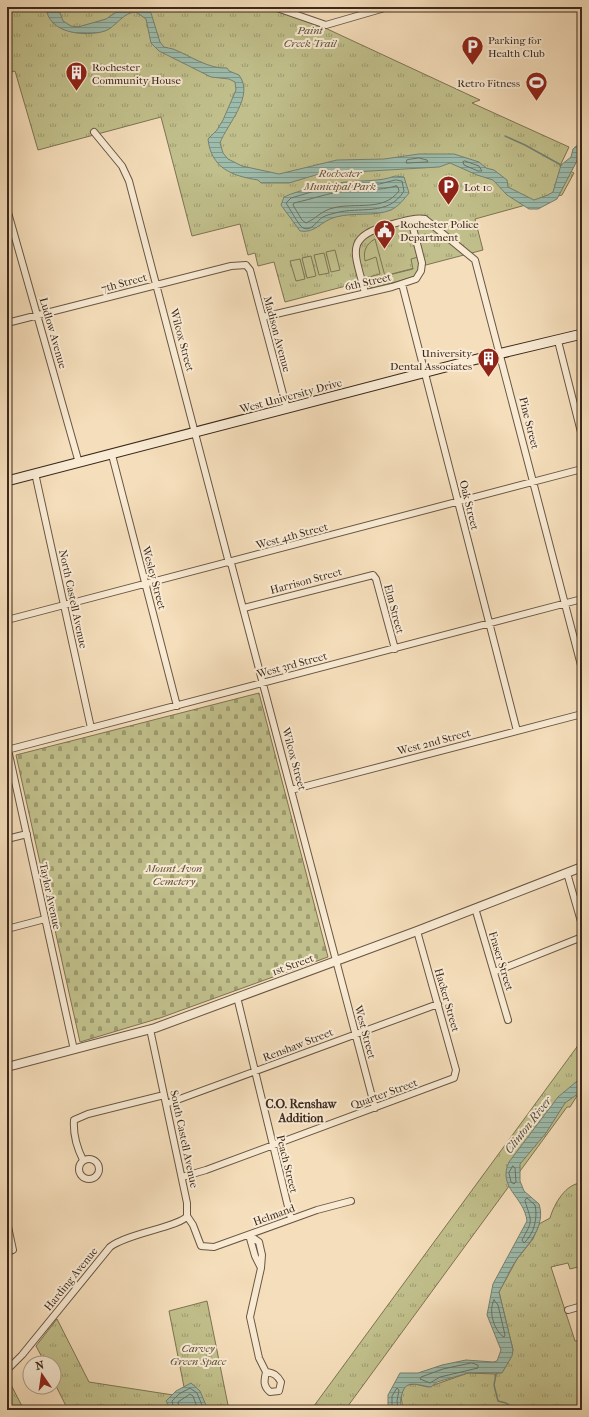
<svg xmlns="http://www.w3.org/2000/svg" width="589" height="1417" font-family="'IM FELL French Canon',serif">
  <defs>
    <pattern id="grass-tufts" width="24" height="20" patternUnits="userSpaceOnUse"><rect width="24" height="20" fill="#c1c08c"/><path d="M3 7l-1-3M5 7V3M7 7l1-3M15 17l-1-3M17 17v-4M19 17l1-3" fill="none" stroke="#9e9c72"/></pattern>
    <pattern id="cemetery-stones" width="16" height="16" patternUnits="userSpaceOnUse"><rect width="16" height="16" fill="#c1c08c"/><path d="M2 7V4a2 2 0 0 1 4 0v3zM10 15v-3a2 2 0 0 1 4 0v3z" fill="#9e9c72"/></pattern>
    <pattern id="water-rules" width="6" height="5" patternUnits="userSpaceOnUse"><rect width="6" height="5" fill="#9dbcac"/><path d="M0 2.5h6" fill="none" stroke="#81998b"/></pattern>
  </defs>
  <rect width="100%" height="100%" fill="#f5debb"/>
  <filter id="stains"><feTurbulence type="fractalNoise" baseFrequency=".005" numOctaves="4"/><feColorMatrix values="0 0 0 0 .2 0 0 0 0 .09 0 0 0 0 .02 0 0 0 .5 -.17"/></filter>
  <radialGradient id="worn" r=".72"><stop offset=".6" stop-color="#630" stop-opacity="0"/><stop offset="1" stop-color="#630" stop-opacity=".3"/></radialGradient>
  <path fill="url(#grass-tufts)" stroke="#7e7454" d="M7,7H280L480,100L472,103L569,147L560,166L574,173L562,195L475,219L483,250L285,302L274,262L258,266L255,253L248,255L240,224L192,236L161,117L38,150L15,71L7,73Z
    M582,1040V1088L570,1107H567L345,1410H311Z
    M582,1183V1266L570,1269L568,1263L551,1267L575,1341L582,1340V1410H403L401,1396L404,1387L407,1385L415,1384L428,1387L468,1373L496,1374L503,1371L513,1350L499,1292L517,1259L533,1239L539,1224L550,1218C554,1204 566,1183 582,1183Z
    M207,1301L229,1410H58L66,1406L54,1382V1363H45L36,1346L57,1319L89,1382L186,1397L169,1311Z
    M7,1377L24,1410H7Z"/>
  <path fill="url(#cemetery-stones)" stroke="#7e7454" d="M259,693L328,957L160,1018L80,1042L16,755Z"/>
  <path fill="#c1c08c" stroke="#7e7454" d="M375,239L385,276L413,269L411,259L418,257L420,268L414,277L373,288L366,285L365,278L380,274L376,257L365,261C363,251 366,244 375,239Z
    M335,250L340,270L331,272L326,252Z
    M324,253L329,273L319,275L314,255Z
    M311,256L316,276L307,278L302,258Z
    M300,259L305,279L296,281L290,261Z"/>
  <path fill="url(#water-rules)" stroke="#768173" d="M46,7H58L63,21L71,26L78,27L106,19L124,7H142L151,13L160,42L164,47C167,48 170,48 173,49C191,56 208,69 227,68L229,71L239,75C255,96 227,124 220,143L223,153L228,159L242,166L279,174L337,160L384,159L419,154H454L479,162L486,168L494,170L507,180L508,187L534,200L548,195L553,192L561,165L571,157L573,149L582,141L579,157L557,199L538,209H529L507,195L493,180L477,175L450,163L439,167L319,174L289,183H261L258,180C232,176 211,168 208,139L217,130L223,120L236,90L235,82L229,79L211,77L159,51L151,43L146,19L136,12C123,12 116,27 105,31C85,37 48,34 46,7Z
    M395,176L404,177L409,193C404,199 399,206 391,210C373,217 354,212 336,217C322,220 315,234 300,231L281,205L284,197C298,190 331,183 347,182C363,180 379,182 395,176Z
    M582,1077V1091L565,1103L546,1133L520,1164V1181L524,1191L539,1204C546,1226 529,1243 517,1259C510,1269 505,1282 499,1292L513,1350L512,1356L502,1373H468L437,1382L431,1387C419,1386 406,1378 402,1394C400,1399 400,1406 403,1410H388V1395L400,1373H418L442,1365L466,1360L493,1362L497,1361L501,1350L487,1315L493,1284L527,1221C524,1196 497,1188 509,1162L558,1097Z
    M191,1383L200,1391L208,1410H171L166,1401L176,1391Z"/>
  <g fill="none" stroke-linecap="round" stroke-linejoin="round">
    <path stroke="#6c7264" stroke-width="1" d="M419,158L427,160L428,162L406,163L407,160Z
      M465,161L479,166L482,171H478L464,165L463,162Z
      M396,180L402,181L404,191C388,217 360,206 335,213C331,214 327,215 323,217C317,220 312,232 303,228C299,226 289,207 286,203L291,198L318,190L348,186L379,184Z
      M396,186L398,187L399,191C383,212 356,202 333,208C321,211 317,218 306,223L302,220L293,205L294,203C312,199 328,193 346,191C363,189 379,191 396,186Z
      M513,1166L515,1168L516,1182L514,1184L511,1182L509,1173Z
      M527,1198L535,1205C538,1218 534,1234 524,1243L522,1240C533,1220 532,1223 525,1201Z
      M494,1300L498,1305L505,1335L504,1337C494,1331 488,1311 494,1300Z
      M472,1363L478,1365V1368L440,1377L430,1383L420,1379L421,1377L443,1369Z
      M174,1410L172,1401L179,1394L190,1388L197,1393L204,1410
      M179,1410L178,1402L190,1394L193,1396L198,1410
      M392,1410V1396L397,1388L399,1390L397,1401L398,1410"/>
    <path stroke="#768173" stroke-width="1.5" d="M505,136L525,145L561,165
      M496,1374L494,1385L498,1401L506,1403L515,1410"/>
    <defs>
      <path id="minor" d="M274,7L326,25L388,7
        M94,132L122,166L129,181L229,563
        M7,209L79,463
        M402,284L517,731
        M365,293C356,255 342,237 389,225C401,222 414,217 425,219L475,260L582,669
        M263,317L392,287L416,279L421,271L422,263L411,220
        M7,323L231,266L246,265L250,270L287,409
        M558,341L582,436
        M112,455L177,706
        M35,473L91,728
        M231,563L375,1108
        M244,608L373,575L376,579L395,649
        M7,620L582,469
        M7,745L74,1050
        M7,750L582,599
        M291,790L582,714
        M7,839L27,834
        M567,873L582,925
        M475,908L508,1020
        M7,929L45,919
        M494,972L582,937
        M237,997L291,1219
        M150,1029L187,1203V1216L193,1225L201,1246L214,1247L317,1210L351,1201
        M166,1104L438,1004
        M79 1169a10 10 0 1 1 20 0a10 10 0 1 1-20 0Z
        M83,1160C77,1148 73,1134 74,1120L88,1114L164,1095
        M182,1177L206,1170L454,1078L456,1070L417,931
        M7,1222L13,1250L7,1252
        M249,1235L259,1242L262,1255L261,1268L255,1256Z
        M261,1268L250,1317L259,1358L266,1372C274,1373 277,1375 281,1382L279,1391L270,1392C263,1386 264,1381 266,1372
        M568,1310L582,1306
        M7,1370L22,1355L110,1247C128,1233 180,1227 187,1216"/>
      <path id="tertiary" d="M7,1067L155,1028L417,931L582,867"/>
      <path id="secondary" d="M7,481L465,362L582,334"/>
    </defs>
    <use href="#minor" stroke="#6a5644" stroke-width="8"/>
    <use href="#tertiary" stroke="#6a5644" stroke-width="10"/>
    <use href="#secondary" stroke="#3c281d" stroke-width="11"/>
    <use href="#minor" stroke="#f8ead3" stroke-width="6"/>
    <use href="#tertiary" stroke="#f8ead3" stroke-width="8"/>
    <use href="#secondary" stroke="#f8ead3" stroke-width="9"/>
  </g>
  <defs>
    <symbol id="parking-pin" viewBox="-11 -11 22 30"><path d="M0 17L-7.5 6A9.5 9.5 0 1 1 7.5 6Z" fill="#8f2418" stroke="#f8ead3"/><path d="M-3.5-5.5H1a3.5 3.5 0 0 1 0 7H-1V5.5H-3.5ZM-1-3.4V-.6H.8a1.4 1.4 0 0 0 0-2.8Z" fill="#fff"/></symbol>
    <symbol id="building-pin" viewBox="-11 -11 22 30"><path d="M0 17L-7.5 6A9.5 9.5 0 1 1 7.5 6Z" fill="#8f2418" stroke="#f8ead3"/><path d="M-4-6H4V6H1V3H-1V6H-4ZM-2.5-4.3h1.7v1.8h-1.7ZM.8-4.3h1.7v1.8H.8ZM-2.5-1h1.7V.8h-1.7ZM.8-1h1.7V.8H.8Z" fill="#fff"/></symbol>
    <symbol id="stadium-pin" viewBox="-11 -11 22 30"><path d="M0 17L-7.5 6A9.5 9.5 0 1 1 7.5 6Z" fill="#8f2418" stroke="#f8ead3"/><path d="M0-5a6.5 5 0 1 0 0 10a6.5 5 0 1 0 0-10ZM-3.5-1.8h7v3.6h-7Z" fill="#fff"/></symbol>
    <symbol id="civic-pin" viewBox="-11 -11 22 30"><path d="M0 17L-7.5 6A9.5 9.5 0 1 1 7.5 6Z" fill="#8f2418" stroke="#f8ead3"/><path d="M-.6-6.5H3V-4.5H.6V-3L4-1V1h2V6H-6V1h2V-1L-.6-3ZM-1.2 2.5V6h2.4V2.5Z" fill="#fff"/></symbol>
  </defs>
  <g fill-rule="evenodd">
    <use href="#parking-pin" x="460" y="34" width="25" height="34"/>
    <use href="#building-pin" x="64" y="60" width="25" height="34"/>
    <use href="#stadium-pin" x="524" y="70" width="25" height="34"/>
    <use href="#parking-pin" x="436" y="174" width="25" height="34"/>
    <use href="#civic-pin" x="372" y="218" width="25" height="34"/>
    <use href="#building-pin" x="476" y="346" width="25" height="34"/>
  </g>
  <g text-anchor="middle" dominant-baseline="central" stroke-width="4" stroke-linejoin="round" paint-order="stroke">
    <g font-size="11" font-style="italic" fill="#5d4e39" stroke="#f8ead3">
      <text x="310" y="30">Paint<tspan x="310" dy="13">Creek Trail</tspan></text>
      <text x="340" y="173">Rochester<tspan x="340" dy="13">Municipal Park</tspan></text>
      <text x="174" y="868">Mount Avon<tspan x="174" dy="13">Cemetery</tspan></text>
      <text x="198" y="1348">Carvey<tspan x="198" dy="13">Green Space</tspan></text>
    </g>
    <g font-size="11" fill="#3c281d" stroke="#f8ead3" text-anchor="start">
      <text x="488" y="40">Parking for<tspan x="488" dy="13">Health Club</tspan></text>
      <text x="92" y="67">Rochester<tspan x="92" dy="13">Community House</tspan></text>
      <text x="520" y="83" text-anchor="end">Retro Fitness</text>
      <text x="464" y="187">Lot 10</text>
      <text x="400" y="224">Rochester Police<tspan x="400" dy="13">Department</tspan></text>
      <text x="472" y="353" text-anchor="end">University<tspan x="472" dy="13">Dental Associates</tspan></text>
    </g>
    <g font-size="11" fill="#3c281d" stroke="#f8ead3">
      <text transform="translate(368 282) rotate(-13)">6th Street</text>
      <text transform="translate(124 283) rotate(-15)">7th Street</text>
      <text transform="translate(53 333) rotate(74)">Ludlow Avenue</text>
      <text transform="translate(277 334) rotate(75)">Madison Avenue</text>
      <text transform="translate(182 340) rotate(75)">Wilcox Street</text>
      <text transform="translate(291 396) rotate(-15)">West University Drive</text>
      <text transform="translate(529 423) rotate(76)">Pine Street</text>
      <text transform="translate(469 505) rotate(76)">Oak Street</text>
      <text transform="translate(292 536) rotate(-15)">West 4th Street</text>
      <text transform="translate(154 578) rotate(75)">Wesley Street</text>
      <text transform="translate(306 581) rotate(-15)">Harrison Street</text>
      <text transform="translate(73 599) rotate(78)">North Castell Avenue</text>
      <text transform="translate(394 609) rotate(75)">Elm Street</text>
      <text transform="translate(292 665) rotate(-15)">West 3rd Street</text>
      <text transform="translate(434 742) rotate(-15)">West 2nd Street</text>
      <text transform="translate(294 759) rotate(75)">Wilcox Street</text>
      <text transform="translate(50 896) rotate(78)">Taylor Avenue</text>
      <text transform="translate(501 961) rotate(73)">Fraser Street</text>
      <text transform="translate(293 965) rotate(-20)">1st Street</text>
      <text transform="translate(447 1000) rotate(74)">Hacker Street</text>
      <text transform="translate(365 1032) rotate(75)">West Street</text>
      <text transform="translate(298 1045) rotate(-21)">Renshaw Street</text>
      <text transform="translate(384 1094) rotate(-20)">Quarter Street</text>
      <text transform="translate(184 1139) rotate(78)">South Castell Avenue</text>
      <text transform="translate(287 1164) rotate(76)">Peach Street</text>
      <text transform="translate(274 1215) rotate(-20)">Helmand</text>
      <text transform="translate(71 1279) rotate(-51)">Harding Avenue</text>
    </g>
    <g font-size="12" font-weight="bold" fill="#3c281d" stroke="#f8ead3">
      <text x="301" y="1104">C.O. Renshaw<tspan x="301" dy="14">Addition</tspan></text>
    </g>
    <g font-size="12" font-style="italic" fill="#544d41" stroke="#f8ead3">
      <text transform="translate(528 1125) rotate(-52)">Clinton River</text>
    </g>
  </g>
  <rect width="589" height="1417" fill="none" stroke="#f5debb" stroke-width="24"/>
  <rect x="8" y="8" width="573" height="1401" fill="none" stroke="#3c281d" stroke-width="2"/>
  <rect x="12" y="12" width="565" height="1393" fill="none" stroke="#3c281d"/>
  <g transform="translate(42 1375) rotate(347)"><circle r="19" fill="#f8ead3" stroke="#ad9c8a"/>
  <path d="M0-3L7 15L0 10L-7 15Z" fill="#8f2418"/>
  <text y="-6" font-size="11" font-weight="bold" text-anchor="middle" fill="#3c281d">N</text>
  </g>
  <rect width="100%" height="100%" filter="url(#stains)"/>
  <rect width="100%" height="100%" fill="url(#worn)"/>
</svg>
